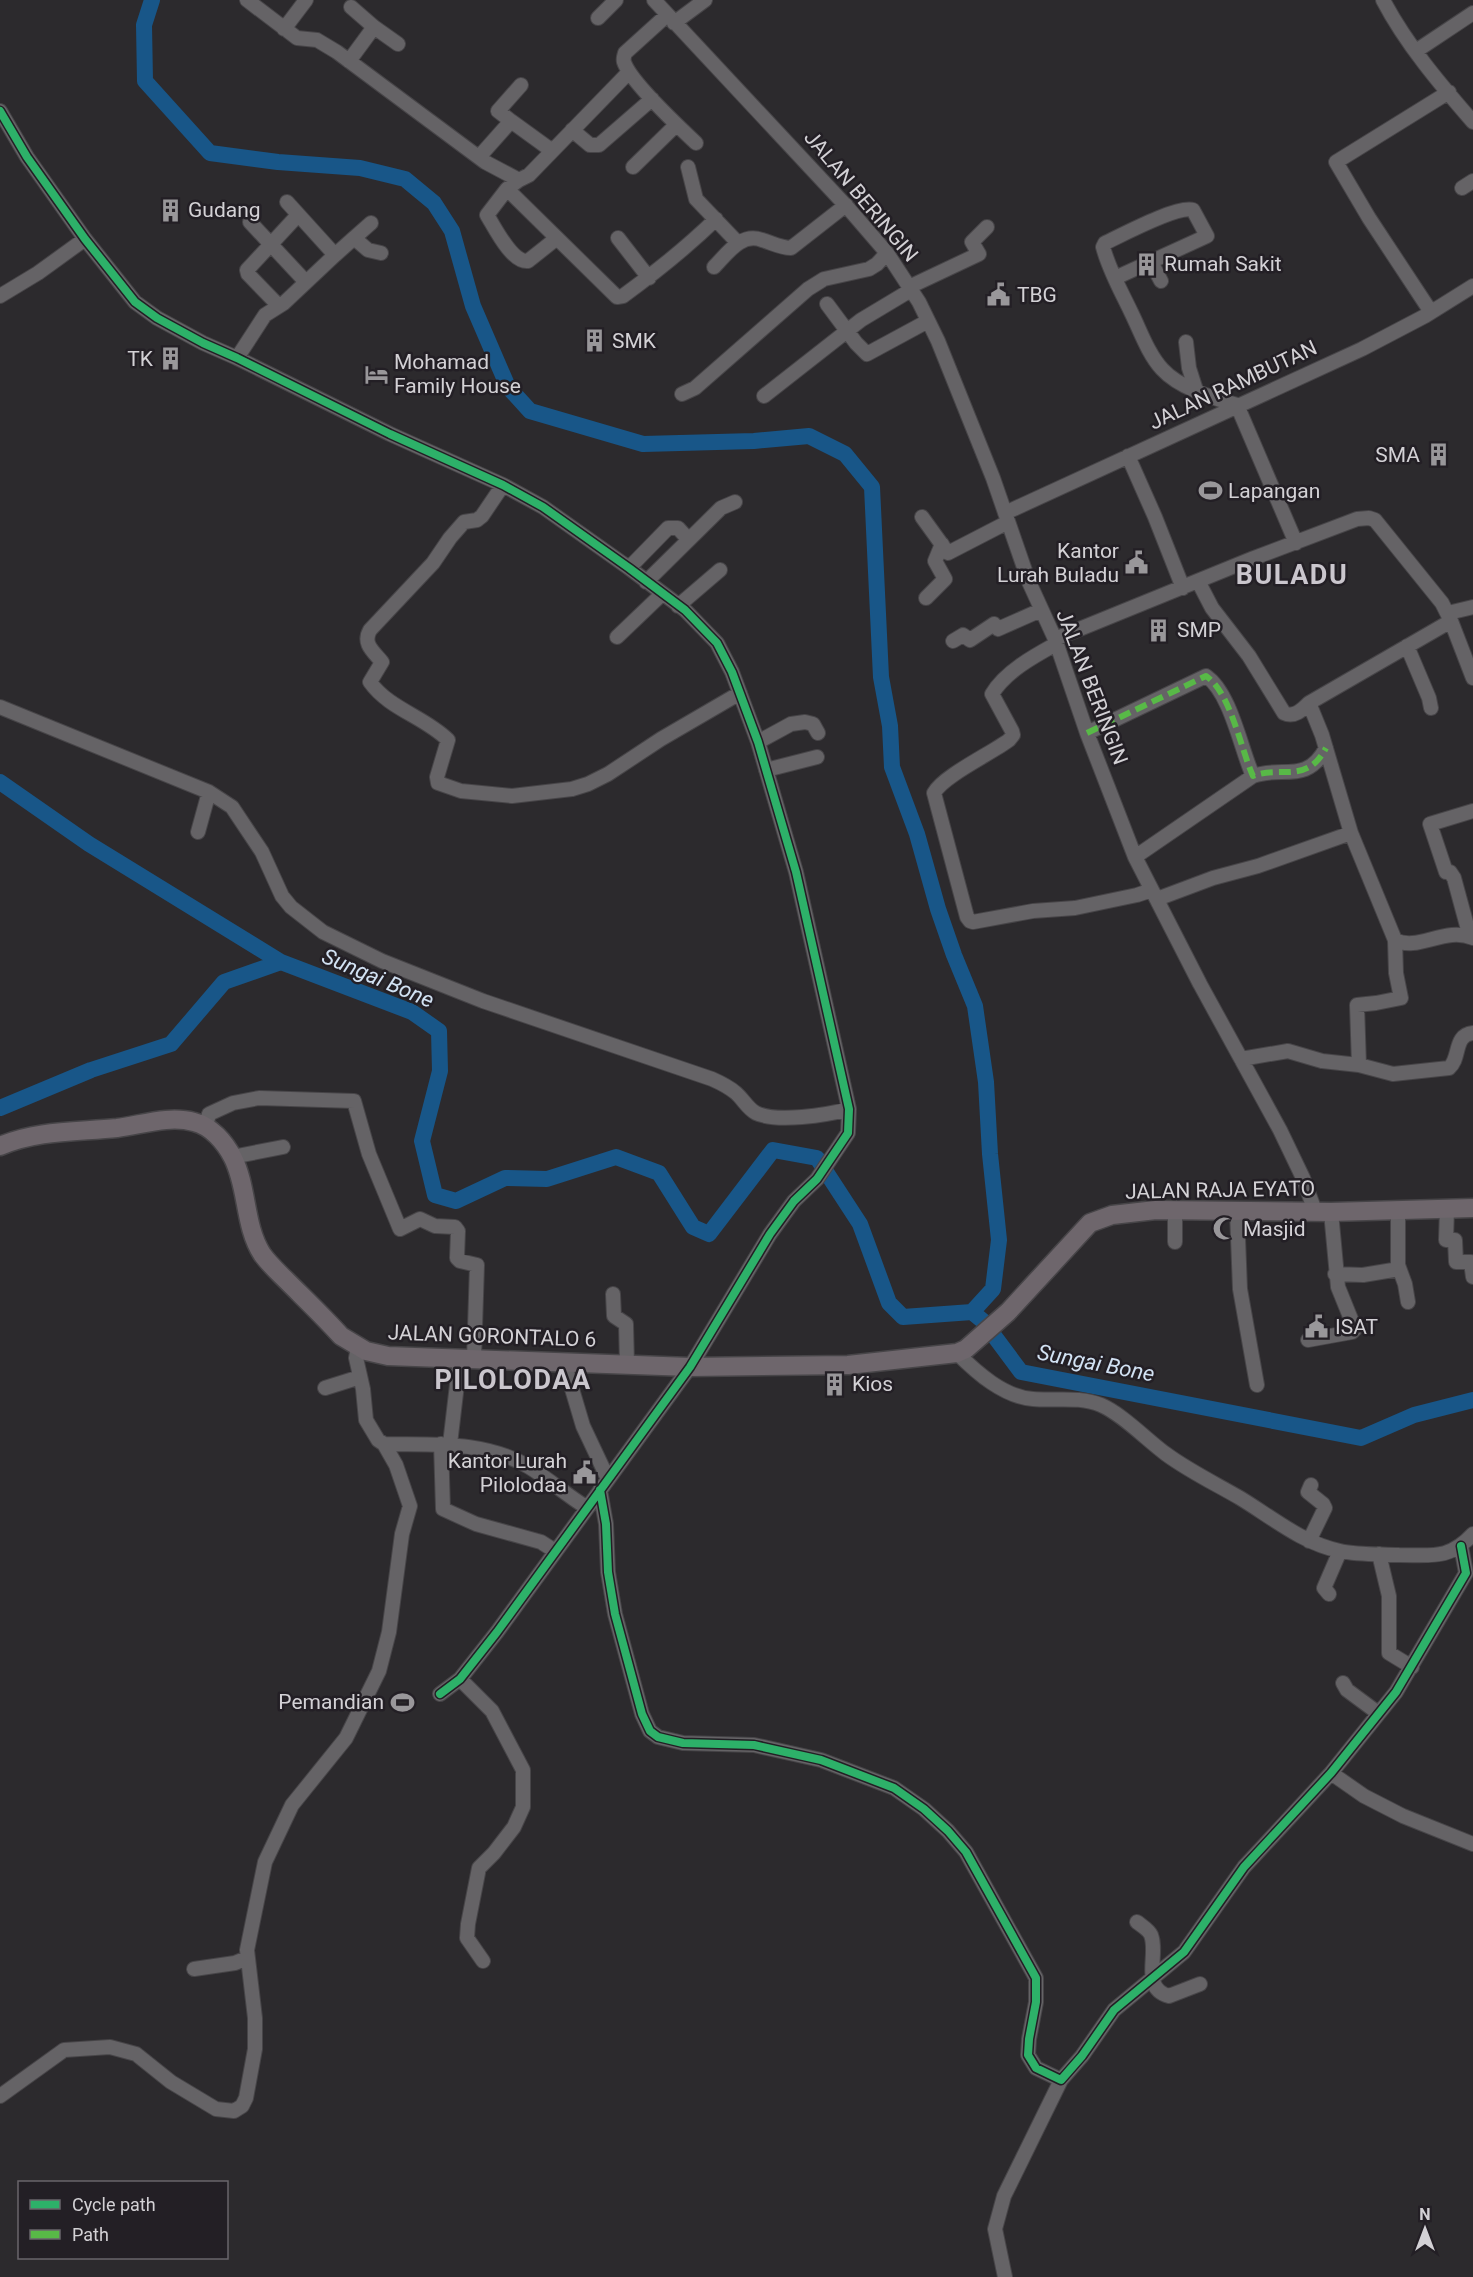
<svg xmlns="http://www.w3.org/2000/svg" width="1473" height="2277" font-family="Roboto,sans-serif">
  <rect width="100%" height="100%" fill="#2c2a2d"/>
  <g fill="none" stroke-linecap="round" stroke-linejoin="round">
    <path stroke="#185688" stroke-width="16" d="M152,0L144,25L145,81L210,153L278,162L360,168L405,179L434,203L452,231L473,306L508,387L530,411L643,444L754,441L809,436L845,454L872,487L881,677L890,726L892,767L917,834L938,909L954,955L975,1006L986,1082L990,1154L999,1240L993,1289L972,1312
      M0,782L89,844L281,962L412,1012L439,1031L440,1071L422,1141L435,1195L456,1201L505,1178L547,1179L616,1157L659,1173L693,1227L709,1234L773,1150L817,1158L860,1224L889,1303L903,1317L972,1312L983,1321L1021,1372L1361,1438L1414,1415L1473,1400
      M0,1108L91,1070L171,1044L224,982L281,962"/>
    <defs>
      <path id="minor" d="M247,0L297,38L317,40L337,52L485,162L519,180L529,175L629,72
        M654,0L849,209L887,253L919,302L938,341L993,478L1029,582L1055,639L1087,733L1135,857L1200,984L1280,1130L1303,1178L1315,1211
        M1383,0C1406,44 1440,84 1473,122
        M667,15L625,53C624,57 623,58 624,62C630,81 680,128 696,143
        M598,18L616,0
        M674,23L705,0
        M374,27L398,44
        M284,29L306,0
        M1416,51L1473,13
        M349,61L374,27L351,7
        M0,111L27,157L85,239L135,302L157,318L203,343L237,358L390,434L503,485L543,507L629,568L685,610L717,643L732,672L758,742L796,872L849,1109L848,1133L817,1179L794,1201L770,1234L690,1367L497,1632L460,1679L440,1694
        M511,121L498,111L521,85
        M572,130L590,145H599L652,99
        M479,157L511,121L551,150
        M633,167L676,125
        M688,167L696,199L738,243
        M519,180L507,189L617,297L623,296C656,272 687,247 716,219
        M1462,188L1473,181
        M507,189L487,215C495,228 512,263 528,261L557,238
        M250,222L305,281
        M354,238L371,223
        M618,238L649,278
        M335,255L354,238L368,250L381,253
        M1151,262L1161,281
        M714,267C727,254 741,232 762,240C772,243 781,248 791,248L846,205
        M1115,278L1207,236L1193,210C1178,205 1122,235 1105,243L1103,247C1109,270 1121,291 1131,312C1140,330 1148,354 1162,369C1179,388 1213,398 1237,405L1296,543
        M909,287L979,254L972,242L987,227
        M0,296L38,273L85,239
        M827,304L856,343L867,354L928,321
        M279,306L248,274L247,270L298,215
        M1431,312L1369,218L1336,162L1449,92
        M1186,342L1189,368L1196,390
        M237,358L265,315L284,303L335,255L287,202
        M682,394L695,388L808,289L824,279L869,269L877,264L887,253
        M764,396L861,320L911,290
        M1128,456L1155,517L1183,588
        M503,485L482,516L477,520L464,522L450,538L433,563L370,630C362,644 374,652 382,662L370,682C389,709 425,717 448,740L437,777L438,783L461,791L512,796L572,789L588,784L608,774L661,739L740,693
        M1005,513L1362,349L1425,316L1473,286
        M922,517L948,553L1008,522
        M629,568L668,528H678L688,539
        M1198,581L1212,608L1249,656L1284,713C1294,718 1302,710 1309,703
        M646,582L721,508L735,502
        M926,598L945,579L935,561L942,544
        M678,606L720,570
        M1448,613L1473,607
        M1451,621L1309,703L1322,735L1351,833L1395,940C1418,952 1445,926 1473,938
        M617,637L662,594
        M1055,639L1254,558L1357,519L1369,518L1375,520L1442,603L1451,621L1473,678
        M953,641L963,635L970,640L994,624L998,629L1041,610
        M1056,644C1034,656 1005,672 992,694L1012,731L1013,735L1009,740C992,753 943,776 934,793L967,917L970,921L973,922L1033,911L1075,908L1137,895L1152,890
        M1407,646L1429,698L1431,708
        M0,707L209,792L232,807L262,852L282,896L291,907L323,932L382,961L483,1001L712,1079C721,1083 729,1087 736,1093C743,1099 748,1109 756,1113C777,1123 827,1115 849,1109
        M1087,733L1206,676C1231,693 1241,750 1253,776C1282,765 1306,785 1326,748
        M758,742L791,724L805,722L813,724L818,733
        M766,770L817,757
        M198,832L209,792
        M1135,857L1253,776
        M1157,899L1213,878L1258,866L1351,833
        M1470,937L1454,878L1450,872H1446L1430,824L1473,811
        M1241,1059L1288,1051L1322,1061L1359,1065L1393,1074L1449,1068C1461,1058 1453,1035 1473,1033
        M1359,1065L1357,1005L1376,1003L1401,998L1396,973L1395,940
        M206,1126L209,1114L233,1103L259,1098L354,1101L369,1154L400,1229L420,1219L435,1226L455,1227L458,1231L457,1258L460,1261L477,1265L474,1359
        M232,1157L283,1147
        M1447,1209L1446,1240H1455L1456,1262H1471L1473,1277
        M1398,1210V1265L1405,1284L1408,1302
        M1175,1211V1242
        M1237,1212L1240,1289L1257,1385
        M1335,1274L1363,1275L1399,1269
        M613,1294L614,1316L626,1324L627,1364
        M1308,1340L1352,1332L1355,1329L1338,1287L1331,1212
        M358,1347L356,1358L363,1389L366,1420L378,1440L384,1444C433,1445 484,1440 529,1467C549,1479 566,1495 586,1507
        M957,1353C977,1373 1004,1397 1033,1399C1056,1401 1079,1396 1101,1405C1122,1414 1147,1440 1166,1454C1189,1471 1216,1484 1240,1498C1273,1518 1302,1543 1340,1551C1359,1555 1380,1554 1399,1555C1432,1555 1449,1560 1473,1534
        M564,1362L583,1426L608,1479
        M325,1388L360,1377
        M441,1444L443,1509L476,1524L541,1542L555,1551
        M450,1444L460,1359
        M600,1490L606,1524L608,1572L615,1614L642,1714L650,1731L658,1737L683,1743L754,1745L821,1760L894,1788L924,1809L948,1831L966,1852L1036,1978V2002L1029,2039L1028,2055L1036,2068L1061,2080L1082,2056L1114,2010L1184,1952L1244,1867L1331,1773L1396,1692L1466,1573L1461,1546
        M1309,1541L1325,1508L1323,1504L1308,1492L1311,1485
        M1379,1554L1389,1596V1653L1412,1667
        M1329,1594L1324,1588L1340,1551
        M460,1679L492,1711L523,1770V1807L514,1827L494,1853L479,1868L468,1924L467,1938L483,1961
        M1343,1683L1347,1690L1378,1713
        M1331,1773L1364,1796L1403,1816L1473,1844
        M1137,1922C1142,1926 1149,1930 1151,1935C1159,1955 1140,1988 1169,1996L1200,1984
        M194,1969L235,1963L247,1958
        M0,2096L64,2050L110,2047L136,2054L171,2082L216,2109L234,2111L242,2106L246,2098L255,2049V2018L247,1950L265,1862L292,1805L346,1738L379,1671L389,1632L402,1534L410,1506L396,1465L384,1444
        M1005,2277L995,2229L1004,2196L1061,2080"/>
      <path id="major" d="M0,1146C37,1130 77,1132 117,1128C141,1125 169,1115 194,1122C211,1126 225,1142 233,1158C248,1188 244,1226 262,1254C269,1264 278,1272 287,1281C305,1299 324,1317 341,1336L366,1351L388,1356L690,1367L848,1365L957,1353L966,1349L1008,1312L1090,1223L1112,1215L1156,1210L1331,1212L1473,1208"/>
    </defs>
    <use href="#minor" stroke="#474548" stroke-width="16"/>
    <use href="#major" stroke="#474548" stroke-width="21"/>
    <use href="#minor" stroke="#656366" stroke-width="14"/>
    <use href="#major" stroke="#6e666c" stroke-width="18"/>
    <path stroke="#58b947" stroke-width="6" stroke-dasharray="12 6" stroke-linecap="butt" d="M1087,733L1206,676C1231,693 1241,750 1253,776C1282,765 1306,785 1326,748"/>
    <defs>
      <path id="cycleway" d="M0,111L27,157L85,239L135,302L157,318L203,343L237,358L390,434L503,485L543,507L629,568L685,610L717,643L732,672L758,742L796,872L849,1109L848,1133L817,1179L794,1201L770,1234L690,1367L497,1632L460,1679L440,1694
        M600,1490L606,1524L608,1572L615,1614L642,1714L650,1731L658,1737L683,1743L754,1745L821,1760L894,1788L924,1809L948,1831L966,1852L1036,1978V2002L1029,2039L1028,2055L1036,2068L1061,2080L1082,2056L1114,2010L1184,1952L1244,1867L1331,1773L1396,1692L1466,1573L1461,1546"/>
    </defs>
    <use href="#cycleway" stroke="#231f25" stroke-width="11"/>
    <use href="#cycleway" stroke="#2db169" stroke-width="8"/>
  </g>
  <defs>
    <symbol id="building-bare" viewBox="-9 -9 18 18"><path d="M-4-6H4V6H1V3H-1V6H-4ZM-2.5-4.3h1.7v1.8h-1.7ZM.8-4.3h1.7v1.8H.8ZM-2.5-1h1.7V.8h-1.7ZM.8-1h1.7V.8H.8Z" fill="#99979a" stroke="#231f25" stroke-width="2.5" paint-order="stroke"/></symbol>
    <symbol id="civic-bare" viewBox="-9 -9 18 18"><path d="M-.6-6.5H3V-4.5H.6V-3L4-1V1h2V6H-6V1h2V-1L-.6-3ZM-1.2 2.5V6h2.4V2.5Z" fill="#99979a" stroke="#231f25" stroke-width="2.5" paint-order="stroke"/></symbol>
    <symbol id="hotel-bare" viewBox="-9 -9 18 18"><path d="M-6-4.5h1.5V1H6V5H4.5V3h-9V5H-6ZM-4 0a1.8 1.8 0 1 1 3.6 0ZM.5 0V-2.5h3Q6-2.5 6 0Z" fill="#99979a" stroke="#231f25" stroke-width="2.5" paint-order="stroke"/></symbol>
    <symbol id="stadium-bare" viewBox="-9 -9 18 18"><path d="M0-5a6.5 5 0 1 0 0 10a6.5 5 0 1 0 0-10ZM-3.5-1.8h7v3.6h-7Z" fill="#99979a" stroke="#231f25" stroke-width="2.5" paint-order="stroke"/></symbol>
    <symbol id="mosque-bare" viewBox="-9 -9 18 18"><path d="M3.5-4.9A6 6 0 1 0 3.5 4.9A5 5 0 1 1 3.5-4.9Z" fill="#99979a" stroke="#231f25" stroke-width="2.5" paint-order="stroke"/></symbol>
  </defs>
  <g fill-rule="evenodd">
    <use href="#building-bare" x="154" y="194" width="33" height="33"/>
    <use href="#building-bare" x="1130" y="248" width="33" height="33"/>
    <use href="#civic-bare" x="982" y="278" width="33" height="33"/>
    <use href="#building-bare" x="578" y="324" width="33" height="33"/>
    <use href="#building-bare" x="154" y="342" width="33" height="33"/>
    <use href="#hotel-bare" x="360" y="358" width="33" height="33"/>
    <use href="#building-bare" x="1422" y="438" width="33" height="33"/>
    <use href="#stadium-bare" x="1194" y="474" width="33" height="33"/>
    <use href="#civic-bare" x="1120" y="546" width="33" height="33"/>
    <use href="#building-bare" x="1142" y="614" width="33" height="33"/>
    <use href="#mosque-bare" x="1208" y="1212" width="33" height="33"/>
    <use href="#civic-bare" x="1300" y="1310" width="33" height="33"/>
    <use href="#building-bare" x="818" y="1368" width="33" height="33"/>
    <use href="#civic-bare" x="568" y="1456" width="33" height="33"/>
    <use href="#stadium-bare" x="386" y="1686" width="33" height="33"/>
  </g>
  <g text-anchor="middle" dominant-baseline="central" stroke-width="5" stroke-linejoin="round" paint-order="stroke">
    <g font-size="21" fill="#d3d1d5" stroke="#231f25">
      <text transform="translate(861 196) rotate(50)">JALAN BERINGIN</text>
      <text transform="translate(1233 385) rotate(-25)">JALAN RAMBUTAN</text>
      <text transform="translate(1092 687) rotate(69)">JALAN BERINGIN</text>
      <text transform="translate(1220 1190) rotate(-1)">JALAN RAJA EYATO</text>
      <text transform="translate(492 1336) rotate(2)">JALAN GORONTALO 6</text>
    </g>
    <g font-size="21" fill="#d3d1d5" stroke="#231f25" text-anchor="start">
      <text x="188" y="210">Gudang</text>
      <text x="1164" y="264">Rumah Sakit</text>
      <text x="1017" y="295">TBG</text>
      <text x="612" y="341">SMK</text>
      <text x="153" y="359" text-anchor="end">TK</text>
      <text x="394" y="362">Mohamad<tspan x="394" dy="24">Family House</tspan></text>
      <text x="1420" y="455" text-anchor="end">SMA</text>
      <text x="1228" y="491">Lapangan</text>
      <text x="1119" y="551" text-anchor="end">Kantor<tspan x="1119" dy="24">Lurah Buladu</tspan></text>
      <text x="1177" y="630">SMP</text>
      <text x="1243" y="1229">Masjid</text>
      <text x="1335" y="1327">ISAT</text>
      <text x="852" y="1384">Kios</text>
      <text x="567" y="1461" text-anchor="end">Kantor Lurah<tspan x="567" dy="24">Pilolodaa</tspan></text>
      <text x="384" y="1702" text-anchor="end">Pemandian</text>
    </g>
    <g font-size="22" font-style="italic" fill="#d2e2f3" stroke="#231f25">
      <text transform="translate(378 978) rotate(23)">Sungai Bone</text>
      <text transform="translate(1096 1363) rotate(11)">Sungai Bone</text>
    </g>
    <g font-size="27" font-weight="bold" letter-spacing="1.5" fill="#cac6cd" stroke="#231f25">
      <text x="1292" y="575">BULADU</text>
      <text x="513" y="1380">PILOLODAA</text>
    </g>
  </g>
  <rect x="18" y="2181" width="210" height="78" fill="#231f25" stroke="#69666b" stroke-width="1.5"/>
  <rect x="30" y="2200" width="30" height="9" fill="#2db169" stroke="#69666b" stroke-width="1.5"/>
  <text x="72" y="2211" font-size="18" fill="#d3d1d5">Cycle path</text>
  <rect x="30" y="2230" width="30" height="9" fill="#58b947" stroke="#69666b" stroke-width="1.5"/>
  <text x="72" y="2241" font-size="18" fill="#d3d1d5">Path</text>
  <g transform="translate(1425 2229)" stroke="#231f25" stroke-width="4.5" paint-order="stroke">
  <path d="M0-4.5L10 22L0 15L-10 22Z" fill="#d3d1d5"/>
  <text y="-9" font-size="16" font-weight="bold" text-anchor="middle" fill="#d3d1d5">N</text>
  </g>
</svg>
